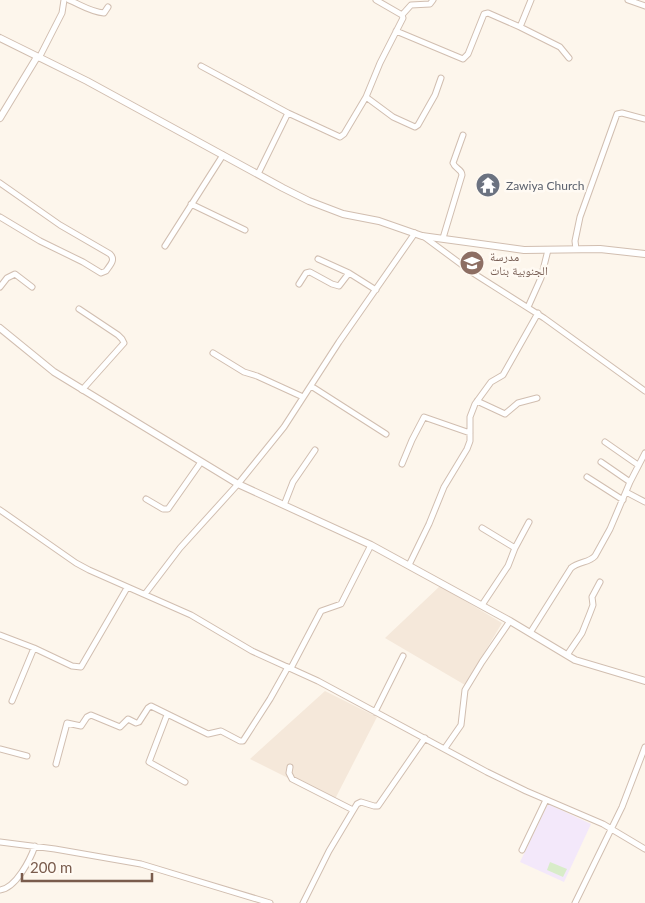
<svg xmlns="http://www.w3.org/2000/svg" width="645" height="903" font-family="Lato,'Noto Naskh Arabic',sans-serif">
  <rect width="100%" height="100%" fill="#fdf6ec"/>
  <path fill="#f5e8da" d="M440,586L502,623L465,685L385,638Z
    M325,691L377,717L334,801L250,759Z"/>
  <path fill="#f3e8fa" d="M548,804L591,824L564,882L520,862Z"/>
  <path fill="#d8ecc9" d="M550,862L567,869L563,877L547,870Z"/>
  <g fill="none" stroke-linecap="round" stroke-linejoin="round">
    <defs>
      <path id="minor" d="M69,0C81,5 91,12 104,13L108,7
        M376,0L402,15
        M628,0L645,6
        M520,27L560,47L569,58
        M396,31L463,59L468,54L484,14L488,13L520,27L531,0
        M39,58L62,13L64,0
        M201,66L288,113L340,137L344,134L366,97L380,63L403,18L402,15L411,5L430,4L433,0
        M366,97L393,117L415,127L418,125L435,95L441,78
        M258,174L288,113
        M0,183L60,225L110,254C116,260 110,265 106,271L101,273L83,262L40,241L0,217
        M191,204L245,230
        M423,236L473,273L544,318L645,391
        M443,238L462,175C462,169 455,169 453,163L463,135
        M165,246L223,155
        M576,249L575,241L580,217L617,114L622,113L645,119
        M318,259L349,273L376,290
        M299,284L306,273L310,272L332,284L339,286L349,273
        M0,287L7,278L15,274L32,287
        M528,307L541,278L548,250
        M79,309L118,335L122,339L124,343L82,390
        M213,353L244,372L257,376L303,397
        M311,386L386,434
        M477,401L505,414L518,403L537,398
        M605,442L638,465
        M601,462L630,482
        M402,464L412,440L424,417L470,433
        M587,477L623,500
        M626,492L645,502
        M146,499L163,509H168L201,462
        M284,505L293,482L315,450
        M0,510L76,563L89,570L191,615L252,651L318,681L487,772L526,791L603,824L645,849
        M482,528L515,548
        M409,565L429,524L444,487L467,449L470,441V417L475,404L491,382L503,375L538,313
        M145,594L180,548L238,484L284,427L339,342L415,233
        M482,605L508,566L515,548L529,522
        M530,633L571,568C579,561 589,563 595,556L610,529L630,482L645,453
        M0,635L34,648L72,666L81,667L127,588
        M567,655L582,633L590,613L593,605L592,597L600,582
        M291,668L321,611L341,604L371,545
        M12,701L34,648
        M375,712L403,656
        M167,715L149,762L185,782
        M445,748L461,725L465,690L482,662L510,621
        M0,749L27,756
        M56,764L67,723L81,726L87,717L91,715L120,727L128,719L136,723L139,722L148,708L151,706L208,734L221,731L240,741H243L270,699L288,667
        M290,767L289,773L292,779L353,810
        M0,842L55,849L141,864L270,903
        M522,850L546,800
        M0,890C16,888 30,860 35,846
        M303,903L329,851L357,804L361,802L374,806H378L425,738
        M575,903L622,807L645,747"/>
      <path id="tertiary" d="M0,38L87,81L283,188L309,201L343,214L379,221L422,236L524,250L600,249L645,254
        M0,118L37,57
        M0,328L54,372L238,484L371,545L510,621L575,660L645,681"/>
    </defs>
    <use href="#minor" stroke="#d1beb0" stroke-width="7"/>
    <use href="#tertiary" stroke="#d1beb0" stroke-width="8"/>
    <use href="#minor" stroke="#fff" stroke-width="5"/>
    <use href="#tertiary" stroke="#fff" stroke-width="6"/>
  </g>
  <defs>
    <symbol id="temple-disc" viewBox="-11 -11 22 22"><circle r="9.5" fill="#6b7280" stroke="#fffaf3"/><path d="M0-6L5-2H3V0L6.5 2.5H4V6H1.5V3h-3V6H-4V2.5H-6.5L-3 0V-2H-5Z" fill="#fff"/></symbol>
    <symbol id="school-disc" viewBox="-11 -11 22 22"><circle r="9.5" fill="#8d6e63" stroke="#fffaf3"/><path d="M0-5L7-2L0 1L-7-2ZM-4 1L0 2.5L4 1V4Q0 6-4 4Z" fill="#fff"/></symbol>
  </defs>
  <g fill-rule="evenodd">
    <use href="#temple-disc" x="474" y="171" width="28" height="28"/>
    <use href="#school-disc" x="458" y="249" width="28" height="28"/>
  </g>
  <g text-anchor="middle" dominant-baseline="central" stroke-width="5" stroke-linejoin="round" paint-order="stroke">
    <g font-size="12" fill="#5b616d" stroke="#fffaf3" text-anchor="start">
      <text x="506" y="185">Zawiya Church</text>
    </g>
    <g font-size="12" fill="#785e54" stroke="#fffaf3" text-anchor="start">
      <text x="490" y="256">مدرسة<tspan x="490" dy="14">الجنوبية بنات</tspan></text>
    </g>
  </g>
  <path d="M22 873v8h130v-8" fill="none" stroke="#7a5c4d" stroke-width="2.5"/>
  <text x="30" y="873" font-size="15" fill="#7a5c4d" stroke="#fffaf3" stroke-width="4" paint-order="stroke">200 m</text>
</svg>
